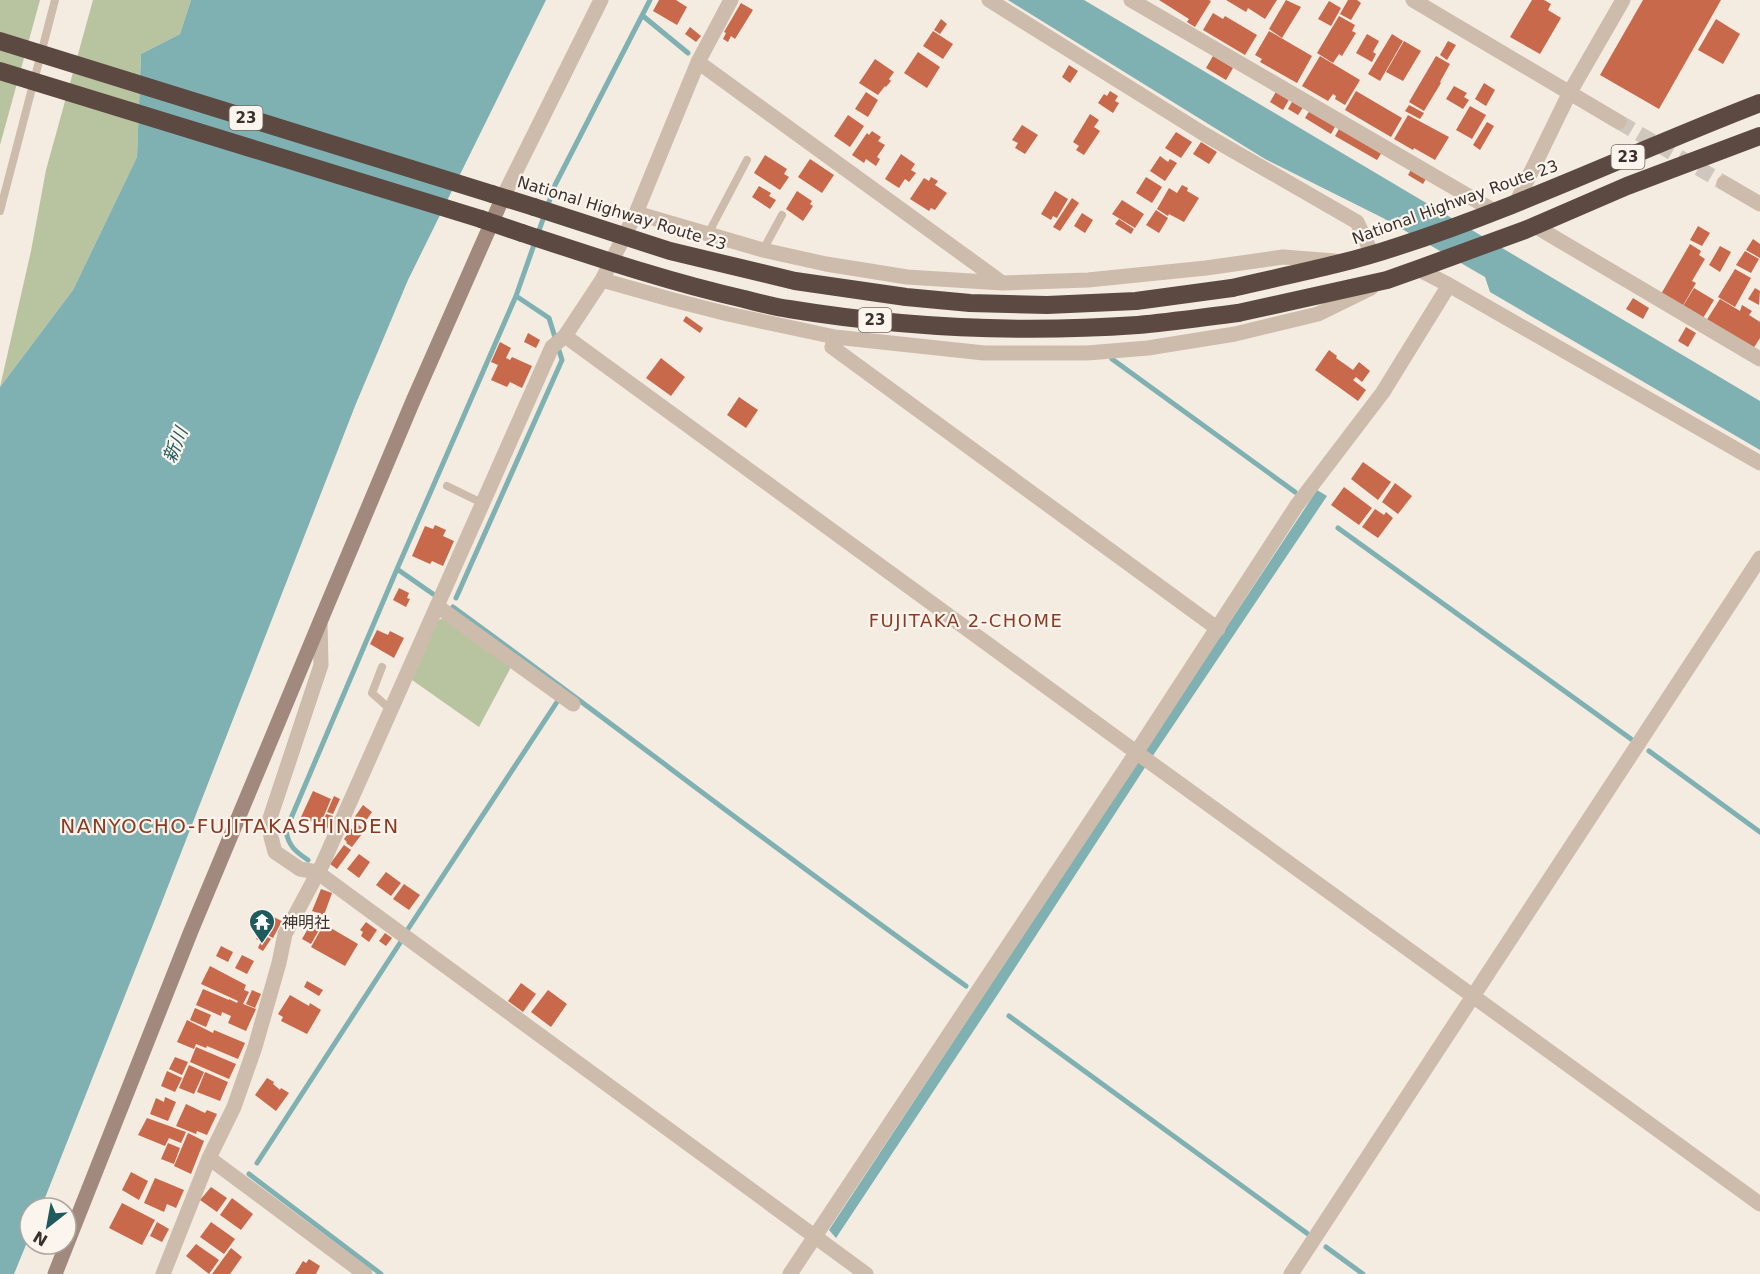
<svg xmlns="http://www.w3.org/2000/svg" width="1760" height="1274" font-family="'DejaVu Sans','Noto Sans JP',sans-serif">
  <rect width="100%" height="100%" fill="#f4ebe1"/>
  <path fill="#b8c4a0" d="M0,0H40L0,145Z
    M93,0H191L180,34L141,54L137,157L73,290L0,387L31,251L46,170Z
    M444,618L511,667L479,727L412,680L438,620Z"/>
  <path fill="#7fb0b2" d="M191,0H546L408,280L355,406L156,917L41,1208H30V1235L14,1274H0V387L73,290L137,157L141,54L180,34Z
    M1008,0H1084L1760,401V450L1490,292L1485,277L1383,218L1265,159Z
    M1317,490L1327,496L1144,769L998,994L836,1238L829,1230Z"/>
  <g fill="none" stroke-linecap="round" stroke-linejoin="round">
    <path stroke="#7fb0b2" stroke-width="5" d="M643,16L688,53
      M1112,359L1295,492
      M1338,528L1631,739
      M433,594L397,569L516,296L555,185L650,0
      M456,598L562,360L549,318L516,296
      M453,607C625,732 792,863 966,986
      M1649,751L1760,832
      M308,860C296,852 288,846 286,830L397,569
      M408,929L557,702
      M1009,1016L1308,1234
      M257,1163L400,943
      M249,1174L381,1274
      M1326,1247L1363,1274"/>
  </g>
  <path fill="#c8694b" d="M659,0H676L687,7L677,25L653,11Z
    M1159,0H1209L1211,1L1195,27L1187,22L1189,19Z
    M1226,0H1277L1265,19L1248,8L1246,12Z
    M1286,0L1301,7L1282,38L1269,29Z
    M1348,0H1357L1361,3L1351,20L1340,14Z
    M1532,0H1544L1551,4L1548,10L1561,18L1540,54L1510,37Z
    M1643,0H1721L1659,109L1600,75Z
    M1329,1L1341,8L1331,26L1318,19Z
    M741,3L753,10L735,39L731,36L728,42L723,39L726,33L724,32Z
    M1213,13L1223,19L1225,16L1257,35L1245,55L1203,30Z
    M1339,16L1355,25L1352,31L1356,33L1342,56L1339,54L1333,63L1317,53Z
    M941,19L947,24L940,34L934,30Z
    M1716,19L1740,34L1723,64L1698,50Z
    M690,27L701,36L696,42L685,34Z
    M933,31L953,44L943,59L923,46Z
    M1269,31L1312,56L1297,83L1260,62L1262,59L1255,55Z
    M1367,34L1379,41L1373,52L1376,54L1372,62L1356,53Z
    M1392,34L1403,41L1380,81L1368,74Z
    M1404,41L1421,51L1403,81L1386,72Z
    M1448,41L1456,45L1447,60L1440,55Z
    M918,52L940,67L927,88L904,73Z
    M1213,56L1233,68L1226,80L1206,68Z
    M1320,56L1360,80L1345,105L1335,99L1336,96L1333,94L1328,101L1302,86Z
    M1436,56L1450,64L1440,82L1441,83L1424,111L1409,102Z
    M875,59L894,72L889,79L891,81L886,87L885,86L878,95L859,83Z
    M1069,65L1078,71L1070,83L1062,77Z
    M1484,83L1495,90L1486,106L1475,99Z
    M1454,86L1467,93L1464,97L1469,100L1463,109L1446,99Z
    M1277,90L1290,98L1283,110L1270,102Z
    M1110,91L1118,96L1115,101L1119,103L1113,113L1098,103L1104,94L1107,96Z
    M1356,91L1402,118L1391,137L1345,110Z
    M866,92L878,100L868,117L855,109Z
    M1293,100L1304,106L1298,115L1288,109Z
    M1409,105L1424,113L1420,119L1405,111Z
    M1470,106L1486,115L1472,139L1456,130Z
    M1310,110L1336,125L1331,134L1305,118Z
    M1090,114L1099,120L1094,127L1100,131L1084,155L1076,150L1079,146L1073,142Z
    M848,115L864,126L850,147L834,136Z
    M1408,115L1449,137L1435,160L1414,148L1413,150L1394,139Z
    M1487,122L1494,126L1480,150L1473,145Z
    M1022,125L1038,135L1025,154L1015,148L1018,143L1012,140Z
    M1340,127L1382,152L1377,160L1335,136Z
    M872,131L881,137L878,141L885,145L877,157L880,159L876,166L866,159L864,163L852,155L867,133L869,135Z
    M1176,132L1192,142L1181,158L1165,148Z
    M1201,142L1217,152L1209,164L1193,154Z
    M901,154L915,164L911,170L916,173L909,182L905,179L899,188L885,179Z
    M765,155L787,169L784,174L789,177L780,190L754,173Z
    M1160,156L1168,162L1170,159L1177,163L1165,181L1150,171Z
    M810,159L834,175L822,193L798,177Z
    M1412,168L1427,177L1423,184L1408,175Z
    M931,177L938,181L935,185L947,193L935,210L931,208L929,211L910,199L924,178L929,181Z
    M1146,177L1162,187L1152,203L1136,193Z
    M1182,185L1188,188L1187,191L1199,198L1184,222L1169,214L1168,216L1157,209L1169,188L1177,193Z
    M759,186L771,193L769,196L776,200L770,209L752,197Z
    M797,191L812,201L810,204L813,206L803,221L786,209Z
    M1055,191L1068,199L1057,218L1053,216L1051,220L1041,214Z
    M1072,198L1079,203L1060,231L1053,227Z
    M1122,200L1144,214L1135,228L1112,214Z
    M1156,210L1168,218L1159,233L1146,225Z
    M1082,213L1093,220L1085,233L1074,226Z
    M1119,219L1134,229L1131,234L1115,224Z
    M1698,226L1710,233L1702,246L1690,240Z
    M1753,239L1760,244V258L1746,250Z
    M1690,244L1701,251L1699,255L1705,259L1692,281L1696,283L1682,307L1661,294Z
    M1720,246L1731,252L1720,272L1709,265Z
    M1745,251L1759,259L1751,273L1736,265Z
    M1735,269L1751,278L1735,307L1718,297Z
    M1694,288L1714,300L1703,318L1683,306Z
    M1755,288L1760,291L1759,305L1748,299Z
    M1633,298L1649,308L1643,319L1626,309Z
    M1720,299L1740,311L1742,305L1752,311L1749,315L1760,322V338L1753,349L1706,321Z
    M686,316L703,328L700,333L683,321Z
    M1686,327L1696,333L1688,347L1678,341Z
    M528,333L540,340L536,348L524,342Z
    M500,342L511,348L506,358L510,360L512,357L532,366L522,388L510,382L507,387L491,380L498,365L491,362Z
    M1329,350L1337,356L1336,358L1353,370L1359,362L1370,371L1362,382L1356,377L1353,380L1366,390L1358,401L1315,370Z
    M661,358L685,377L671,396L646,378Z
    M739,397L758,410L746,428L727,415Z
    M1363,462L1391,482L1378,500L1351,479Z
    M1395,483L1412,496L1398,514L1382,502Z
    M1344,487L1372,508L1359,525L1331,505Z
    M1375,509L1384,515L1386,512L1393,518L1378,538L1362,527Z
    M435,525L446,530L443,536L454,541L443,566L432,561L430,564L412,556L425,526L433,529Z
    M399,588L409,593L407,598L410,599L406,607L393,600Z
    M377,630L388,635L390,631L404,638L394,658L370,644Z
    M313,791L331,799L320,825L301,817Z
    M334,796L340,799L333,814L327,812Z
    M363,805L372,812L363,825L354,818Z
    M326,814L333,816L327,829L321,826Z
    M356,823L365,830L352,847L346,843L347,842L344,839Z
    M344,845L351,850L337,869L330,864Z
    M359,854L370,862L359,878L347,869Z
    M386,872L401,883L391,896L376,885Z
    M404,884L420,895L409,910L393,899Z
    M321,889L332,893L324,915L312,911Z
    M269,915L282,921L273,938L260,931Z
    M366,922L377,930L369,942L361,936L363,932L360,930Z
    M324,924L358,944L345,966L311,947Z
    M310,925L319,930L311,944L302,939Z
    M260,933L271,939L263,951L258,948L261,941L256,939Z
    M385,933L392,938L386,946L379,941Z
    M221,946L233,952L228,962L216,956Z
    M242,955L254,961L247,974L235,968Z
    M210,966L246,985L244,990L249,992L243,1004L256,1009L246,1031L228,1023L231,1016L222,1012L221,1016L196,1005L203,989L229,1000V999L237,1003L238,1001L201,984Z
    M307,981L323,990L319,996L304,987Z
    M521,983L536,994L523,1012L508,1001Z
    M252,990L261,994L255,1008L246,1004Z
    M548,990L567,1004L551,1027L531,1012Z
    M290,995L309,1006L310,1003L321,1010L307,1034L281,1021L283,1017L278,1014Z
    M195,1008L211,1015L206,1027L190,1020Z
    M187,1020L213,1033L214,1030L245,1043L238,1059L207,1046L206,1048L196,1044L194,1049L177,1042Z
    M196,1047L236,1064L229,1079L190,1062Z
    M175,1057L188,1062L182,1075L169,1069Z
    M189,1065L204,1072L194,1094L179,1088Z
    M167,1071L182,1078L175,1092L161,1086Z
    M205,1072L228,1082L220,1101L197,1092Z
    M267,1078L274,1082L273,1084L280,1090L281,1088L289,1093L276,1111L255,1095Z
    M165,1097L176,1102L168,1121L150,1114L156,1098L164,1102Z
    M186,1104L205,1113L207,1110L217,1114L207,1135L197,1131L196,1134L176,1126Z
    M147,1118L186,1132L181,1143L169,1138L165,1146L138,1135Z
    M188,1133L204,1141L191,1174L174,1166Z
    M168,1143L180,1148L174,1164L161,1159Z
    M131,1172L148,1181L139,1200L122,1190Z
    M155,1178L184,1190L176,1208L167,1204L164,1212L144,1203Z
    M211,1187L227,1198L217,1212L200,1200Z
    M232,1198L253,1214L241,1230L220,1215Z
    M122,1203L155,1220L142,1245L109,1228Z
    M157,1222L169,1229L162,1242L150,1236Z
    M211,1222L235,1239L224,1254L200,1237Z
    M196,1244L219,1260L209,1274L186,1256Z
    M231,1248L242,1257L230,1274H212Z
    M309,1259L320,1266L316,1274H295L303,1261L306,1263Z"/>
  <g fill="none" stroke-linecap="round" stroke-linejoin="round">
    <path stroke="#cfc6bd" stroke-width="15" stroke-dasharray="15 8" stroke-linecap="butt" d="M1619,122L1724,183"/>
    <path stroke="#cdbbac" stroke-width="8" d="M0,211L55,0
      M708,234L747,160
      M763,250L782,215
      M447,486L482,503
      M382,667L372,693L391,710"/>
    <path stroke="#cdbbac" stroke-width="15" d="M989,0L1204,134L1357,222L1372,254
      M1131,0L1496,212
      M1413,0L1619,122
      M698,62L1001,282
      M1724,183L1760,204
      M503,197L601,0
      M1515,205L1570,92L1623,0
      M636,213L698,62L731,0
      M1535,226L1760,359
      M1335,261L1283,257L1206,268L1088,280L1003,283L907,277L826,264L763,250L636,213L602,280L565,336L1140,755L1760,1204
      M1418,269L1449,285L1760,463
      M602,280L673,300L728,314L835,337L984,353H1087L1148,348L1235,334L1318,314L1371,288
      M835,337L832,347L1218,629
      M437,606L573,704
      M320,622L321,665L269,821L271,837L275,852L300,869L317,872L866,1274
      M209,1158L365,1274
      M163,1274L209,1158L234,1107L255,1047L279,963L285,934L322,865L552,347L565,336
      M790,1274L1136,753L1297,505L1383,392L1449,285
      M1291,1274L1760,558"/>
    <path stroke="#a18a7d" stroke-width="15" d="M55,1274L191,931L320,622L413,401L503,197"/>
    <path stroke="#5c4a42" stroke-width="18" d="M492,194L534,207
      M481,219L522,233
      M1232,288C1287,275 1342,265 1396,247C1520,207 1638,150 1760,103
      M1238,313L1387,280L1418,269L1525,230L1627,186L1760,136"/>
    <path stroke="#5c4a42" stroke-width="18" d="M0,41L492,194
      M0,71L481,219
      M534,207L670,251L795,281L906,297L970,303L1047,305L1136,301L1232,288
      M522,233C595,257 669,282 744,299C759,303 774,307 789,309C904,328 1022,333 1138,325C1172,322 1205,317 1238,313"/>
  </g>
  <defs>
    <symbol id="temple-pin" viewBox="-11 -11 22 30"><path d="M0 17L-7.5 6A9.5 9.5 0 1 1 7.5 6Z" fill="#1f5a5e" stroke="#fbf5ee"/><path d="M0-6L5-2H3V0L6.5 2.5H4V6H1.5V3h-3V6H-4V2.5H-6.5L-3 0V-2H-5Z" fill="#fff"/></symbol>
  </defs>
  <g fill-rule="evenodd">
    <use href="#temple-pin" x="247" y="907" width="30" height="40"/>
  </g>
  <g text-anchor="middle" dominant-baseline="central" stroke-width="4.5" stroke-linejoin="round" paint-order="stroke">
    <g fill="#fbf5ee" stroke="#756b66" stroke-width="1.5">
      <rect x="229.5" y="106" width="33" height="24" rx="4.5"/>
      <rect x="1611.5" y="145" width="33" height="24" rx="4.5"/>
      <rect x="858.5" y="308" width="33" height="24" rx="4.5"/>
    </g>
    <g font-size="15" font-weight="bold" fill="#3b302b">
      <text x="246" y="118">23</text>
      <text x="1628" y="157">23</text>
      <text x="875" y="320">23</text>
    </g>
    <g font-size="16" fill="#3b302b" stroke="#fbf5ee">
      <text transform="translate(1455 202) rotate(-20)">National Highway Route 23</text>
      <text transform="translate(622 213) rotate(17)">National Highway Route 23</text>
    </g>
    <g font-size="16" fill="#3b302b" stroke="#fbf5ee" text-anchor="start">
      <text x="282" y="922">神明社</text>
    </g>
    <g font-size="18" font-style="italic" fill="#1f5a5e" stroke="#fbf5ee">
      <text transform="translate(175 445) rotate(-68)">新川</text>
    </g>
    <g font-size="18" letter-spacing="1.5" fill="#8c3b22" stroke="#fbf5ee">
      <text x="966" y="620">FUJITAKA 2-CHOME</text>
    </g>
    <g font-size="20" letter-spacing="1.5" fill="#8c3b22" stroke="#fbf5ee">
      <text x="230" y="826">NANYOCHO-FUJITAKASHINDEN</text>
    </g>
  </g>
  <g transform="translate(48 1226) rotate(211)"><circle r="28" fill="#fbf5ee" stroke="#aea6a0" stroke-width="1.5"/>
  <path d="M0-4.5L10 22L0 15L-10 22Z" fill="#1f5a5e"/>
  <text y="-9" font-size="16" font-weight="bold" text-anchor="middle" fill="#3b302b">N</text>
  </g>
</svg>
